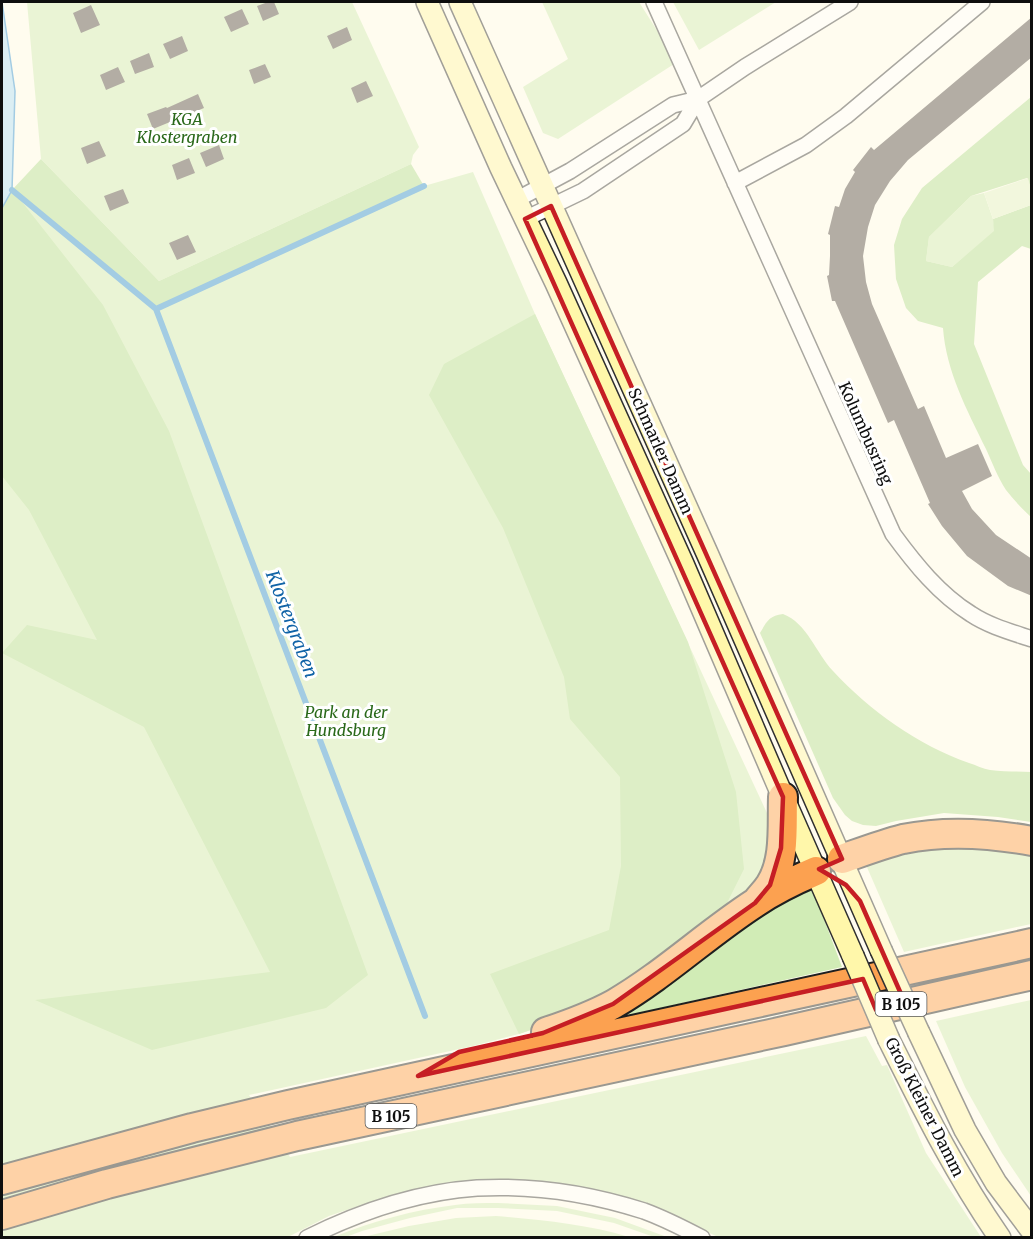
<svg xmlns="http://www.w3.org/2000/svg" width="1033" height="1239" font-family="Merriweather,serif">
  <rect width="100%" height="100%" fill="#fffcef"/>
  <path fill="#d1ecb6" d="M27,2H352L419,147L413,155L411,164L159,281L41,159Z
    M542,2H639L658,32L674,64L558,139L543,133L523,87L568,59Z
    M673,2H776L699,50Z
    M473,172L535,314L767,813L773,829V846L756,889L560,1020L519,1034L473,1046L249,1095L290,1157L866,1036L882,1066L887,1065L926,1153L981,1237H718L644,1202L579,1187L514,1179L446,1185L385,1197L329,1216L288,1237H2V208L12,190L156,309L424,186Z
    M984,193L993,219L995,231L952,267L926,261L929,237L971,196Z
    M940,844L1031,852V924L904,952L866,865L871,859Z
    M802,888L810,890L815,895L842,967L603,1021Z
    M1031,1000H1032L1031,1196L1002,1153L965,1087L936,1021Z
    M498,1203L557,1206L615,1218L667,1237H654L614,1223L557,1211L498,1208H457L410,1218L362,1231L346,1237H334C372,1221 414,1210 455,1205C469,1203 484,1203 498,1203Z
    M496,1216C541,1220 586,1224 629,1237H363L409,1226L456,1218Z"/>
  <path fill="#b4dd94" d="M1031,97V189L1027,178L971,196L929,237L926,261L952,267L994,231L993,219L1031,205V249L1022,246L978,282L974,344L1023,465L1031,474V517C1022,509 1014,500 1006,490C998,478 992,462 986,449C967,410 946,371 943,328L918,321L906,308L896,279L894,245L902,219L922,188Z
    M41,159L159,281L411,164L424,186L156,309L15,193L103,305L169,431L368,975L326,1008L152,1050L35,1000L270,972L144,727L2,653L27,625L97,640L29,510L2,476V208L12,190Z
    M535,314L688,642L736,792L744,869L727,903L658,963L560,1020L519,1034L490,974L609,930L621,866L620,777L570,719L564,677L503,528L429,395L444,364Z
    M783,614C807,623 816,653 833,671C870,711 918,745 969,763C976,765 983,769 990,770C1004,772 1018,771 1031,772V822L998,817L944,813L896,821L876,826L863,825L852,821L845,815L833,798L760,633C767,621 769,616 783,614Z"/>
  <path fill="#e3f2c8" d="M1028,178L1031,189V205L993,219L984,193Z"/>
  <path fill="#b0ddf9" stroke="#3392d4" stroke-width="1.5" d="M2,2L15,91L12,190L2,208Z"/>
  <g fill="none" stroke-linecap="round" stroke-linejoin="round">
    <path stroke="#3392d4" stroke-width="6" d="M12,190L156,309L425,1016
      M156,309L424,186"/>
  </g>
  <path fill="#574f4a" d="M268,2H274L279,14L263,21L257,6Z
    M91,5L100,25L81,33L73,13Z
    M242,9L249,24L231,32L224,17Z
    M1032,17V57L908,160L890,181L875,205L868,227L863,256L866,282L872,304L918,409L924,406L946,458L978,444L992,476L962,491L972,509L996,535L1032,559V596L1008,586L967,556L942,526L928,504L930,503L894,420L888,423L835,301H832L827,276L829,275L830,256V235L828,234L835,206L839,207L845,189L855,172L853,170L871,147L874,150Z
    M347,27L352,40L333,49L327,36Z
    M182,36L188,51L170,59L163,44Z
    M149,53L154,67L135,74L130,61Z
    M265,64L271,77L254,84L249,70Z
    M118,67L125,82L106,90L100,75Z
    M366,81L373,96L357,103L351,88Z
    M198,94L204,108L153,129L147,114L166,107L167,108Z
    M99,141L106,156L87,164L81,148Z
    M219,145L224,159L206,167L200,153Z
    M189,158L195,173L177,180L172,165Z
    M123,189L129,203L110,211L104,196Z
    M188,235L196,252L177,260L169,243Z"/>
  <g fill="none" stroke-linecap="round" stroke-linejoin="round">
    <defs>
      <path id="street" d="M654,2L893,534C915,564 939,594 971,614C989,626 1011,632 1032,639
        M735,183L806,145L846,116L982,2
        M516,200L570,171L673,105L698,99L745,67L850,2
        M525,219L583,191L683,124L698,99
        M307,1238C359,1212 418,1192 477,1188C532,1185 591,1194 644,1211C663,1218 683,1228 702,1238"/>
      <path id="secondary" d="M427,2L501,168L556,283L683,564L783,797L853,956
        M460,2L707,553L881,950
        M919,1033L965,1130L996,1183L1032,1231
        M889,1040C923,1108 956,1175 1000,1238"/>
      <path id="highway" d="M842,859C862,852 883,844 903,839C946,830 989,833 1032,841
        M758,900C762,895 767,890 770,885C786,860 782,826 783,797
        M546,1032C570,1024 592,1016 614,1004C664,975 707,934 755,903C774,890 795,880 816,871
        M2,1180L192,1128L288,1105L1032,943
        M2,1215L107,1184L297,1136L784,1031L1032,975"/>
    </defs>
    <use href="#street" stroke="#414141" stroke-width="18"/>
    <use href="#secondary" stroke="#303030" stroke-width="24"/>
    <use href="#highway" stroke="#1f1f1f" stroke-width="32"/>
    <use href="#street" stroke="#fff" stroke-width="15"/>
    <use href="#secondary" stroke="#fff7aa" stroke-width="21"/>
    <use href="#highway" stroke="#fca150" stroke-width="28"/>
    <defs>
      <path id="secondary-bridge" d="M881,950L919,1033
        M853,956L889,1040"/>
    </defs>
    <use href="#secondary-bridge" stroke="#303030" stroke-width="24" stroke-linecap="butt"/>
    <use href="#secondary-bridge" stroke="#fff7aa" stroke-width="21"/>
  </g>
  <path d="M0 0H1033V1239H0ZM551,206L842,859L819,869L846,885L860,901L905,1003L876,1010L863,979L418,1076L459,1052L543,1033L613,1004L755,903L770,885L781,848L783,797L525,219Z" fill="#fffcef" fill-opacity=".55" fill-rule="evenodd"/>
  <path fill="none" stroke="#c61e24" stroke-width="4.5" stroke-linejoin="round" d="M551,206L842,859L819,869L846,885L860,901L905,1003L876,1010L863,979L418,1076L459,1052L543,1033L613,1004L755,903L770,885L781,848L783,797L525,219Z"/>
  <g text-anchor="middle" dominant-baseline="central" stroke-width="6" stroke-linejoin="round" paint-order="stroke">
    <g fill="#fff" stroke="#565656" stroke-width="1.5">
      <rect x="875.5" y="992" width="51" height="24" rx="4.5"/>
      <rect x="365.5" y="1104" width="51" height="24" rx="4.5"/>
    </g>
    <g font-size="15" font-weight="bold" fill="#0e0e0e">
      <text x="901" y="1004">B 105</text>
      <text x="391" y="1116">B 105</text>
    </g>
    <g font-size="16" font-style="italic" fill="#2a691a" stroke="#fff">
      <text x="187" y="119">KGA<tspan x="187" dy="18">Klostergraben</tspan></text>
      <text x="346" y="712">Park an der<tspan x="346" dy="18">Hundsburg</tspan></text>
    </g>
    <g font-size="16" fill="#0e0e0e" stroke="#fff">
      <text transform="translate(866 433) rotate(66)">Kolumbusring</text>
      <text transform="translate(661 451) rotate(66)">Schmarler Damm</text>
      <text transform="translate(925 1107) rotate(63)">Groß Kleiner Damm</text>
    </g>
    <g font-size="18" font-style="italic" fill="#1063a7" stroke="#fff">
      <text transform="translate(292 624) rotate(69)">Klostergraben</text>
    </g>
  </g>
  <rect width="1033" height="1239" fill="none" stroke="#0e0e0e" stroke-width="6"/>
</svg>
